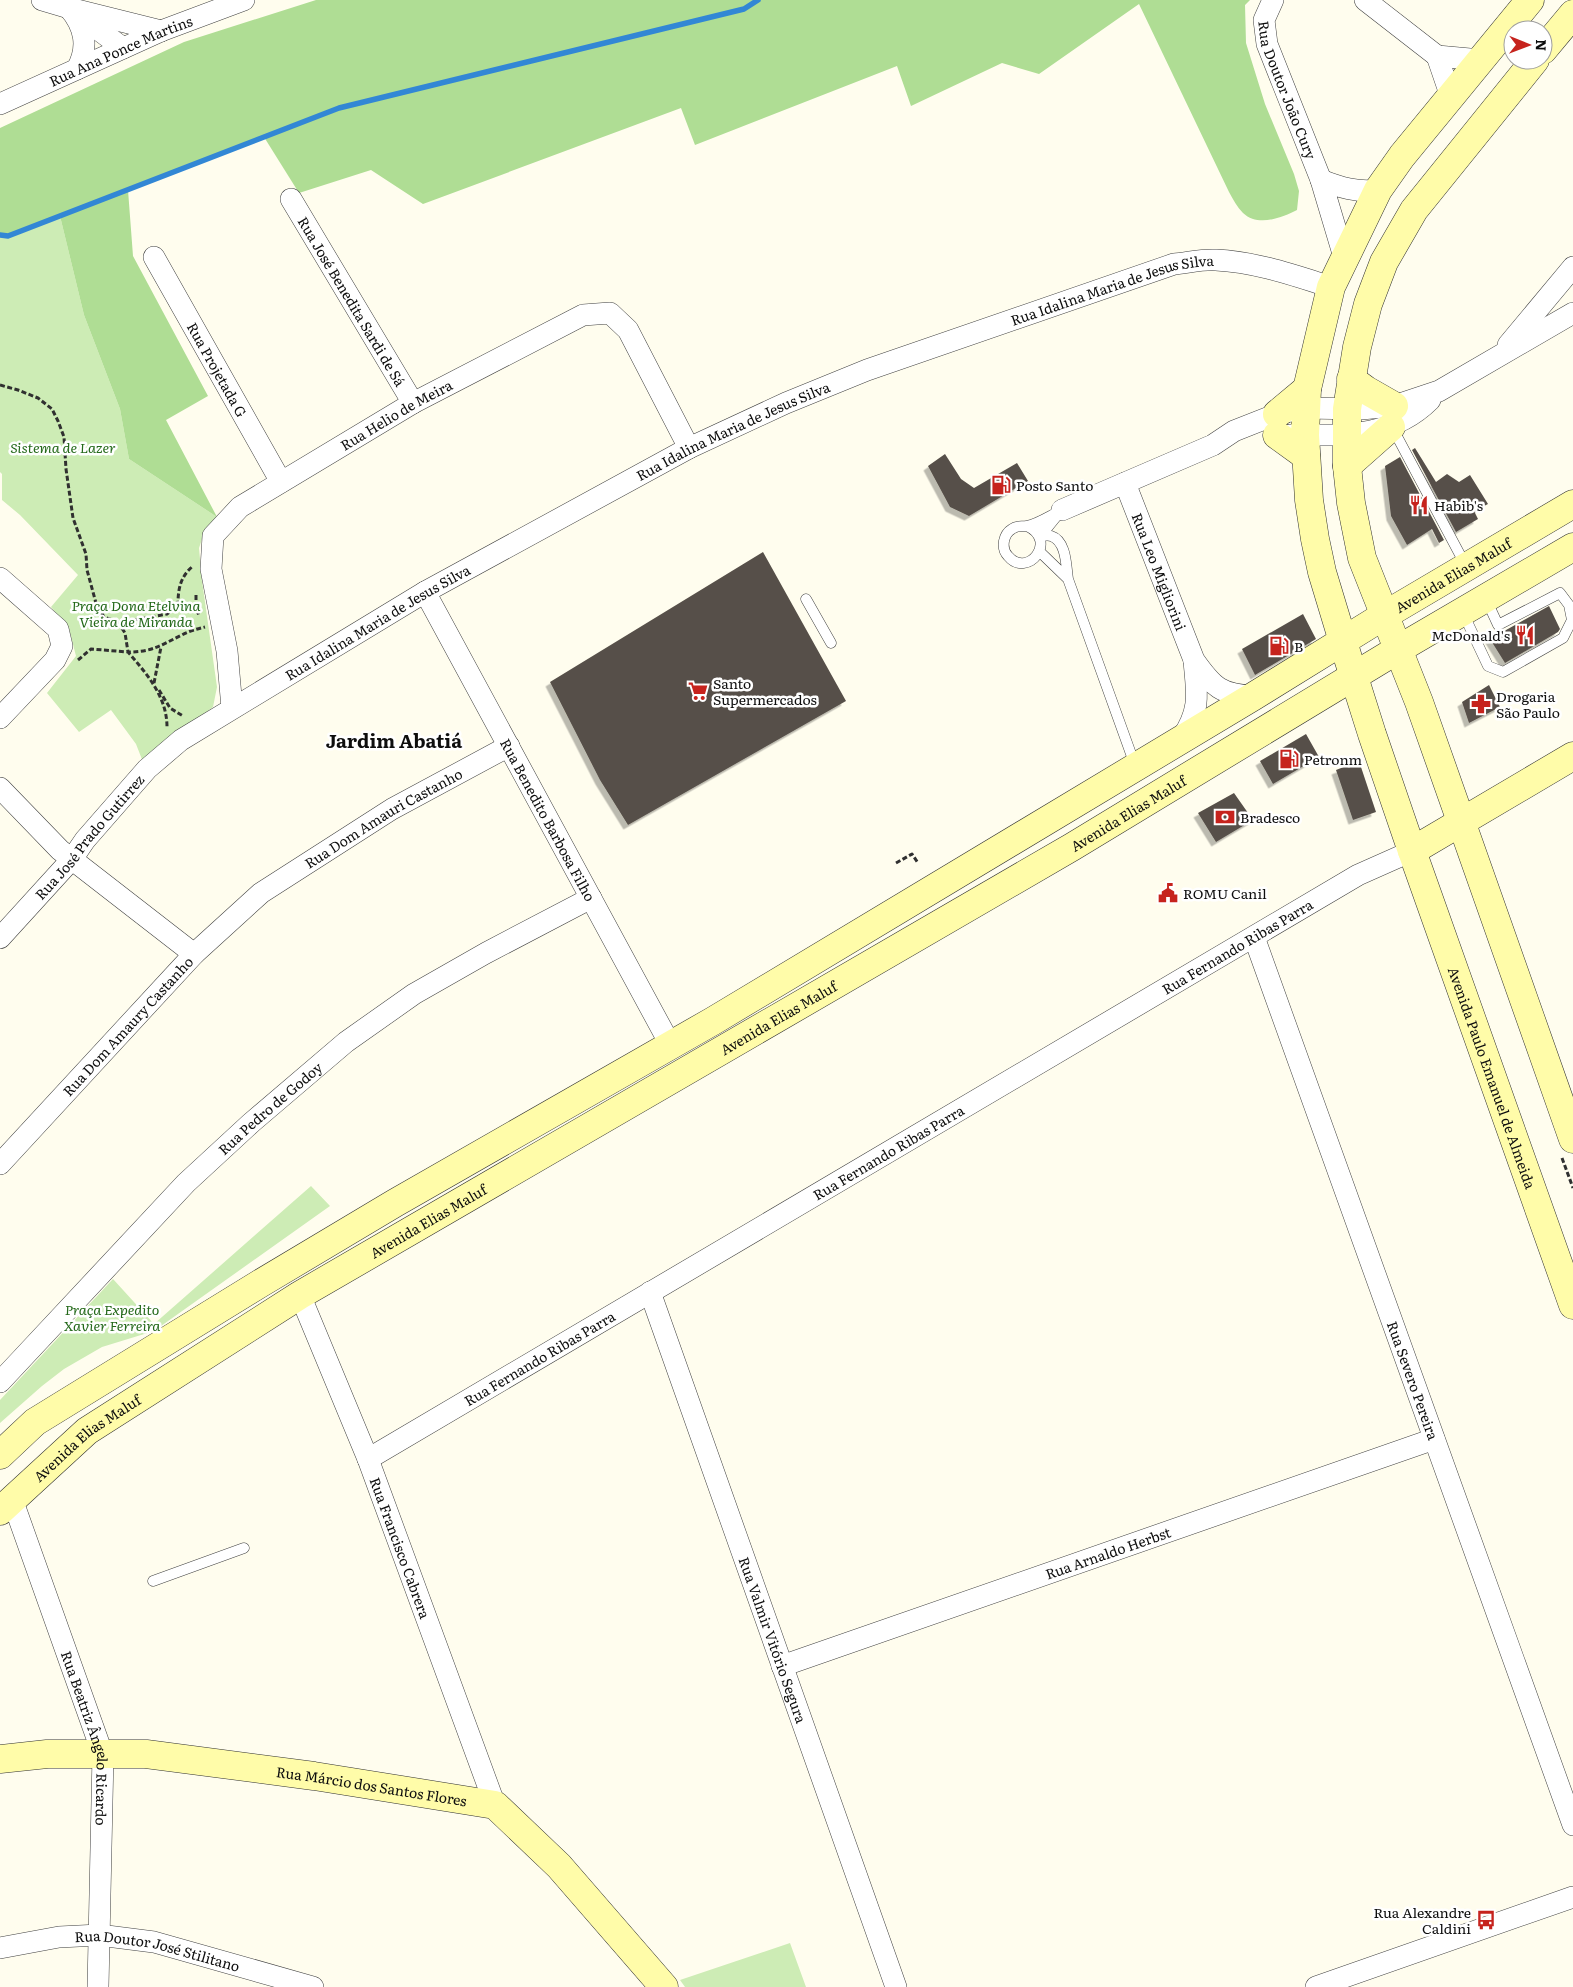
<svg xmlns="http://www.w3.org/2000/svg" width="1573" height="1987" font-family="Literata,serif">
  <defs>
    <filter id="shadow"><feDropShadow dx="-4.5" dy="4.5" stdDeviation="0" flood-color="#0004"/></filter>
  </defs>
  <rect width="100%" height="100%" fill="#fffdee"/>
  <path fill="#cdecb5" d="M60,216L84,315L120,409L129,459L217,517L205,530L199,548L202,581L217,687L213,707L143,762L136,744L111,710L79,732L47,693L76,656L69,629L51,607L78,575L20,515L2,500V474L0,472V235L8,236Z
    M311,1186L330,1206L154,1331L102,1347L64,1369L42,1386L0,1423V1400L113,1279L154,1324Z
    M790,1943L806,1987H685L680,1980Z"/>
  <path fill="#afdd94" d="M316,0H1250L1245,5L1246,43L1265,104L1294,174L1299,191L1297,210C1281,218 1258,227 1243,213C1237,207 1233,199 1229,192L1139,4L1039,74L1002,63L911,106L897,66L695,145L681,108L423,204L371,170L299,193L264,137L128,190L133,256L208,396L166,420L217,517L129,459L120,409L84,315L60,216L8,236L0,235V128L184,42Z"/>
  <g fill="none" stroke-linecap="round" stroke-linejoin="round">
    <path stroke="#3287d5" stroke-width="5.5" d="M0,235L8,236L339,108L744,9L758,0"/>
  </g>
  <path fill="#575049" filter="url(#shadow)" d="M1415,448L1436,482L1447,474L1459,482L1470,475L1488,504L1474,511L1478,519L1456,532L1412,450Z
    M945,454L961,479L974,488L1017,463L1028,481L969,516L950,507L928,466Z
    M1400,457L1444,540L1439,543L1432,529L1407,545L1391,516L1385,466Z
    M763,552L846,701L628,825L600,780L550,682Z
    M1549,606L1560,629L1558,632L1505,663L1490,639Z
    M1303,614L1316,639L1255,675L1242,649Z
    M1489,685L1500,707L1469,723L1462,702Z
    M1306,734L1319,757L1273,784L1260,761Z
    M1359,761L1376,812L1353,820L1336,770Z
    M1234,793L1253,820L1216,842L1198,813Z"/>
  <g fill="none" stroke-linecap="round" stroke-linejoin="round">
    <defs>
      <path id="lane" d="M1392,427L1466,566
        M1027,526C1059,541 1027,579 1008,556C1004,552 1003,547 1004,541C1005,536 1007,532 1012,529C1017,525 1021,527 1027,526C1038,524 1051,515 1062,510
        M1037,533L1047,528L1060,512
        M1039,537C1042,536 1048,535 1051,536C1067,541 1066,567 1068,579L1135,765
        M1039,551L1068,579
        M806,599L831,643
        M1463,613L1488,666L1503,672L1563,638L1572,620L1569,605L1560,593L1498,625L1486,599
        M153,1581L244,1548"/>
      <g id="street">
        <path d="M42,0L69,8L123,48"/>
        <path id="s1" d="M1273,0L1264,20L1267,44L1321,180"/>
        <path d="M1365,0L1437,56"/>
        <path d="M77,69C89,47 85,27 69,8L161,31"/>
        <path d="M1451,97L1437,56L1481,60"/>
        <path id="s2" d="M0,104L161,31L244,0"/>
        <path id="s3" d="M291,199L413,403"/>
        <path id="s4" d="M154,257L281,482"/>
        <path d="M1344,257L1321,180C1339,187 1358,193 1378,190"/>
        <path d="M1508,345L1573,267"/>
        <path d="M1290,435C1341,435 1391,439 1430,400"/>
        <path id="s5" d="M1125,483L1194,660C1213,687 1221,695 1254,696"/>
        <path d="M1062,510L1213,445L1234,431L1277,414L1305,408L1361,409L1394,406L1439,391L1573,313"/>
        <path d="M0,578L58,629L62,646L55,660L0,718"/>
        <path id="s6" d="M425,592L671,1046"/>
        <path id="s7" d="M232,708L227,651L211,569L213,536L240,507L413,403L583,315L610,313L628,330L689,448"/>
        <path d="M1182,738C1201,709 1197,694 1194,661"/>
        <path d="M0,788L60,850L194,954"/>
        <path id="s8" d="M1254,937L1573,1825"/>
        <path id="s9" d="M0,938L72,859L85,840L147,769L181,740L425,592L689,448L786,403L867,370L1174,264C1187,263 1202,259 1216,260C1256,262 1293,275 1331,287"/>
        <path id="s10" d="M0,1164L194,954L261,893L392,809L509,746"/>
        <path id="s11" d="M650,1292L896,1987"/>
        <path id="s12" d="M300,1295L368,1459L495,1805"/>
        <path id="s13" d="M0,1382L186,1183L251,1123L346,1042L414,994L486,953L591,898"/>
        <path id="s14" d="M368,1459L1358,875L1412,851"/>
        <path id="s15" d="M12,1499L103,1755L98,1987"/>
        <path id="s16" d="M782,1666L1434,1439"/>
        <path id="s17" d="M0,1948L59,1937L99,1935L154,1942L313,1987"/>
        <path d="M1316,1987L1573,1897"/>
      </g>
      <g id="secondary">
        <path id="s18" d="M1530,0L1402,156L1378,190L1331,287L1307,389L1305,435L1309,500L1315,539L1322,572L1348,658L1372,734L1412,851L1573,1305"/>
        <path d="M1543,50L1573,14"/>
        <path d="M1535,60L1414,210L1384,262L1368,304L1357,347L1347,409V466L1351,503L1362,558L1419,702L1573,1139"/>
        <path d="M1351,379L1366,390L1394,406"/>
        <path d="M1277,414L1307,389"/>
        <path d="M1277,435L1306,456"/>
        <path d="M1347,466L1391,427"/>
        <path d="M1412,851L1573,756"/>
        <path id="s19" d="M0,1455L35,1422L261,1283L395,1203L713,1021L1254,696L1385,615L1573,504"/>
        <path id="s20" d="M0,1511L87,1431L300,1295L1072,847L1397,650L1573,547"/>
        <path id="s21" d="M0,1759L47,1754H146L314,1776L495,1805L559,1866L664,1987"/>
      </g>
    </defs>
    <use href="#lane" stroke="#414141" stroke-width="11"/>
    <use href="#street" stroke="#414141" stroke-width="22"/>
    <use href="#secondary" stroke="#303030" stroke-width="29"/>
    <path stroke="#303030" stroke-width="3" stroke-dasharray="5 2.5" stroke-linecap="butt" d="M0,385L18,390L38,398L52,409L58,421L64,437L66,469L73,518L86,554L87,570L96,603L104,617L118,622L145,618L167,614L178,605C178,589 180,577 193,566
      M196,595V607L199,616
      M118,622L125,633L128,652C153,652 161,645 182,635C189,631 197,629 205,627
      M78,660L91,649L128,652C147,674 167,697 167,727
      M154,683L161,647
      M159,690L170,708L183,716
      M896,863L912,854L918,863
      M1562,1158L1573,1188"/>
    <use href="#lane" stroke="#fff" stroke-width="10"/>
    <use href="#street" stroke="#fff" stroke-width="21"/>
    <use href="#secondary" stroke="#fffca9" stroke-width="28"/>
  </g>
  <defs>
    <symbol id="fuel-bare" viewBox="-9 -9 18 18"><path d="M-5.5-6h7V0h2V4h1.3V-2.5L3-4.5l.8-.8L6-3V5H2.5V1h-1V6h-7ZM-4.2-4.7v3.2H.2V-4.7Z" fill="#c6231d" stroke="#fff" stroke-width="2.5" paint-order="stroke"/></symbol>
    <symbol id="restaurant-bare" viewBox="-9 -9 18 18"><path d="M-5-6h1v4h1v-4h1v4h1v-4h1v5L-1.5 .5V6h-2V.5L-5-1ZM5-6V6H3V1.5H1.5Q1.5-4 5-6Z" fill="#c6231d" stroke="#fff" stroke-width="2.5" paint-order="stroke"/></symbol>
    <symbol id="supermarket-bare" viewBox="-9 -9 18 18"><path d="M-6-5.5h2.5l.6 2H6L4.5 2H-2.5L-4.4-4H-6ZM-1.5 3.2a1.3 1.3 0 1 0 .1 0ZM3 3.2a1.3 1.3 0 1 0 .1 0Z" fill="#c6231d" stroke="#fff" stroke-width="2.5" paint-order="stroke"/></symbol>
    <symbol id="pharmacy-bare" viewBox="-9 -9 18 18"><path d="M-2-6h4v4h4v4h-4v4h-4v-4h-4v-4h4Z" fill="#c6231d" stroke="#fff" stroke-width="2.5" paint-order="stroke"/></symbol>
    <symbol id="bank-bare" viewBox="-9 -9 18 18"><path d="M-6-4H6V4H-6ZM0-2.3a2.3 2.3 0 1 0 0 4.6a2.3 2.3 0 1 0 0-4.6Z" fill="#c6231d" stroke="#fff" stroke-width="2.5" paint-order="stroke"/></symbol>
    <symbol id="civic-bare" viewBox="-9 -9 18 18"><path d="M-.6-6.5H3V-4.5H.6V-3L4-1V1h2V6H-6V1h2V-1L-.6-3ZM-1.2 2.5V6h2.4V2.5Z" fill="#c6231d" stroke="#fff" stroke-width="2.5" paint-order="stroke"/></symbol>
    <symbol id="bus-bare" viewBox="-9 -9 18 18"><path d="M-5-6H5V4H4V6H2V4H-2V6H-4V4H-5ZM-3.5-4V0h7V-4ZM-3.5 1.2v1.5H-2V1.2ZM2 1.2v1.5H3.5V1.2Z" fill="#c6231d" stroke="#fff" stroke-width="2.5" paint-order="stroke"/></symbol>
  </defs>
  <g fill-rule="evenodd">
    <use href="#fuel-bare" x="987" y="471" width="28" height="28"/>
    <use href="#restaurant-bare" x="1405" y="491" width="28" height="28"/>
    <use href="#restaurant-bare" x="1511" y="621" width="28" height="28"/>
    <use href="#fuel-bare" x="1265" y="632" width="28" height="28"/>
    <use href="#supermarket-bare" x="684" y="677" width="28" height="28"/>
    <use href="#pharmacy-bare" x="1467" y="690" width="28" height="28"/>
    <use href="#fuel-bare" x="1275" y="745" width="28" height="28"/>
    <use href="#bank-bare" x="1211" y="803" width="28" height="28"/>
    <use href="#civic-bare" x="1154" y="879" width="28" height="28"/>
    <use href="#bus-bare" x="1472" y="1906" width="28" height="28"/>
  </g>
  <g text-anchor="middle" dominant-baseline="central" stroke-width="5" stroke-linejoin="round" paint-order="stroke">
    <g font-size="14" fill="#0e0e0e" stroke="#fff">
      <text stroke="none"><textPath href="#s2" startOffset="132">Rua Ana Ponce Martins</textPath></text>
      <text stroke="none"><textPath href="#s1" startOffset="96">Rua Doutor João Cury</textPath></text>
      <text stroke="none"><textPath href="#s9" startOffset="1308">Rua Idalina Maria de Jesus Silva</textPath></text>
      <text stroke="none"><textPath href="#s3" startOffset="119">Rua José Benedita Sardi de Sá</textPath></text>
      <text stroke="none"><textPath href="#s4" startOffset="129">Rua Projetada G</textPath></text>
      <text stroke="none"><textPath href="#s7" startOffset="395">Rua Helio de Meira</textPath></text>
      <text stroke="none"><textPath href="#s9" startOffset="902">Rua Idalina Maria de Jesus Silva</textPath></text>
      <text stroke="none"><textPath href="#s5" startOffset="95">Rua Leo Migliorini</textPath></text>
      <text stroke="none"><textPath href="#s19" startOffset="1700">Avenida Elias Maluf</textPath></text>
      <text stroke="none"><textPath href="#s9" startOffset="498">Rua Idalina Maria de Jesus Silva</textPath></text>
      <text stroke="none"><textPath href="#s20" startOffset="1329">Avenida Elias Maluf</textPath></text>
      <text stroke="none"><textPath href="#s10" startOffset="520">Rua Dom Amauri Castanho</textPath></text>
      <text stroke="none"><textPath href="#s6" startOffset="259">Rua Benedito Barbosa Filho</textPath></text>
      <text stroke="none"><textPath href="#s9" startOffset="135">Rua José Prado Gutirrez</textPath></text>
      <text stroke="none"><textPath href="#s14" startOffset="1009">Rua Fernando Ribas Parra</textPath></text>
      <text stroke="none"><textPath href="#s20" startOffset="924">Avenida Elias Maluf</textPath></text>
      <text stroke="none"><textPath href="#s10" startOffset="188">Rua Dom Amaury Castanho</textPath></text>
      <text stroke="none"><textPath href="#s18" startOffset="1174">Avenida Paulo Emanuel de Almeida</textPath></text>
      <text stroke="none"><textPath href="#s13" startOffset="385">Rua Pedro de Godoy</textPath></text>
      <text stroke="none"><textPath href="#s14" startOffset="604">Rua Fernando Ribas Parra</textPath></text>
      <text stroke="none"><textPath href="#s20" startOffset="519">Avenida Elias Maluf</textPath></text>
      <text stroke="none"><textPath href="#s14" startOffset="199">Rua Fernando Ribas Parra</textPath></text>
      <text stroke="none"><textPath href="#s8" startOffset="471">Rua Severo Pereira</textPath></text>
      <text stroke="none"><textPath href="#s20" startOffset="114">Avenida Elias Maluf</textPath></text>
      <text stroke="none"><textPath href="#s12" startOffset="272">Rua Francisco Cabrera</textPath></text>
      <text stroke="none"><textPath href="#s16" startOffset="345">Rua Arnaldo Herbst</textPath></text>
      <text stroke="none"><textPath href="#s11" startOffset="369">Rua Valmir Vitório Segura</textPath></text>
      <text stroke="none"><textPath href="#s15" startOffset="252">Rua Beatriz Ângelo Ricardo</textPath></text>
      <text stroke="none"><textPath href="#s21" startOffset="374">Rua Márcio dos Santos Flores</textPath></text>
      <text stroke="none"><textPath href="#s17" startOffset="160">Rua Doutor José Stilitano</textPath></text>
    </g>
    <g font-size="14" font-style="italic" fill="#24691a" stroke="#fff">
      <text x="63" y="447">Sistema de Lazer</text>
      <text x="136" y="605">Praça Dona Etelvina<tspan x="136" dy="16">Vieira de Miranda</tspan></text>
      <text x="112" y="1309">Praça Expedito<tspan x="112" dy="16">Xavier Ferreira</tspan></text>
    </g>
    <g font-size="14" fill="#0e0e0e" stroke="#fff" text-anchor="start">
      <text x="1016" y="485">Posto Santo</text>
      <text x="1434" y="505">Habib's</text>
      <text x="1510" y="635" text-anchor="end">McDonald's</text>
      <text x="1294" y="646">B</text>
      <text x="713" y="683">Santo<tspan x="713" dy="16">Supermercados</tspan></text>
      <text x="1496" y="696">Drogaria<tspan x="1496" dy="16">São Paulo</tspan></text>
      <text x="1304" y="759">Petronm</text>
      <text x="1240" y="817">Bradesco</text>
      <text x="1183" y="893">ROMU Canil</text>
      <text x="1471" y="1912" text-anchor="end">Rua Alexandre<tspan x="1471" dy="16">Caldini</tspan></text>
    </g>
    <g font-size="19" font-weight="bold" fill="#0e0e0e" stroke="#fff">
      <text x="394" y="740">Jardim Abatiá</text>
    </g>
  </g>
  <g transform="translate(1528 45) rotate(91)"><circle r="24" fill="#ffffff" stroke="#9f9f9f"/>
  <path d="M0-4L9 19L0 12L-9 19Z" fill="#c6231d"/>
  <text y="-8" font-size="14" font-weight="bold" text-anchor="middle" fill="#0e0e0e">N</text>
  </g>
</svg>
